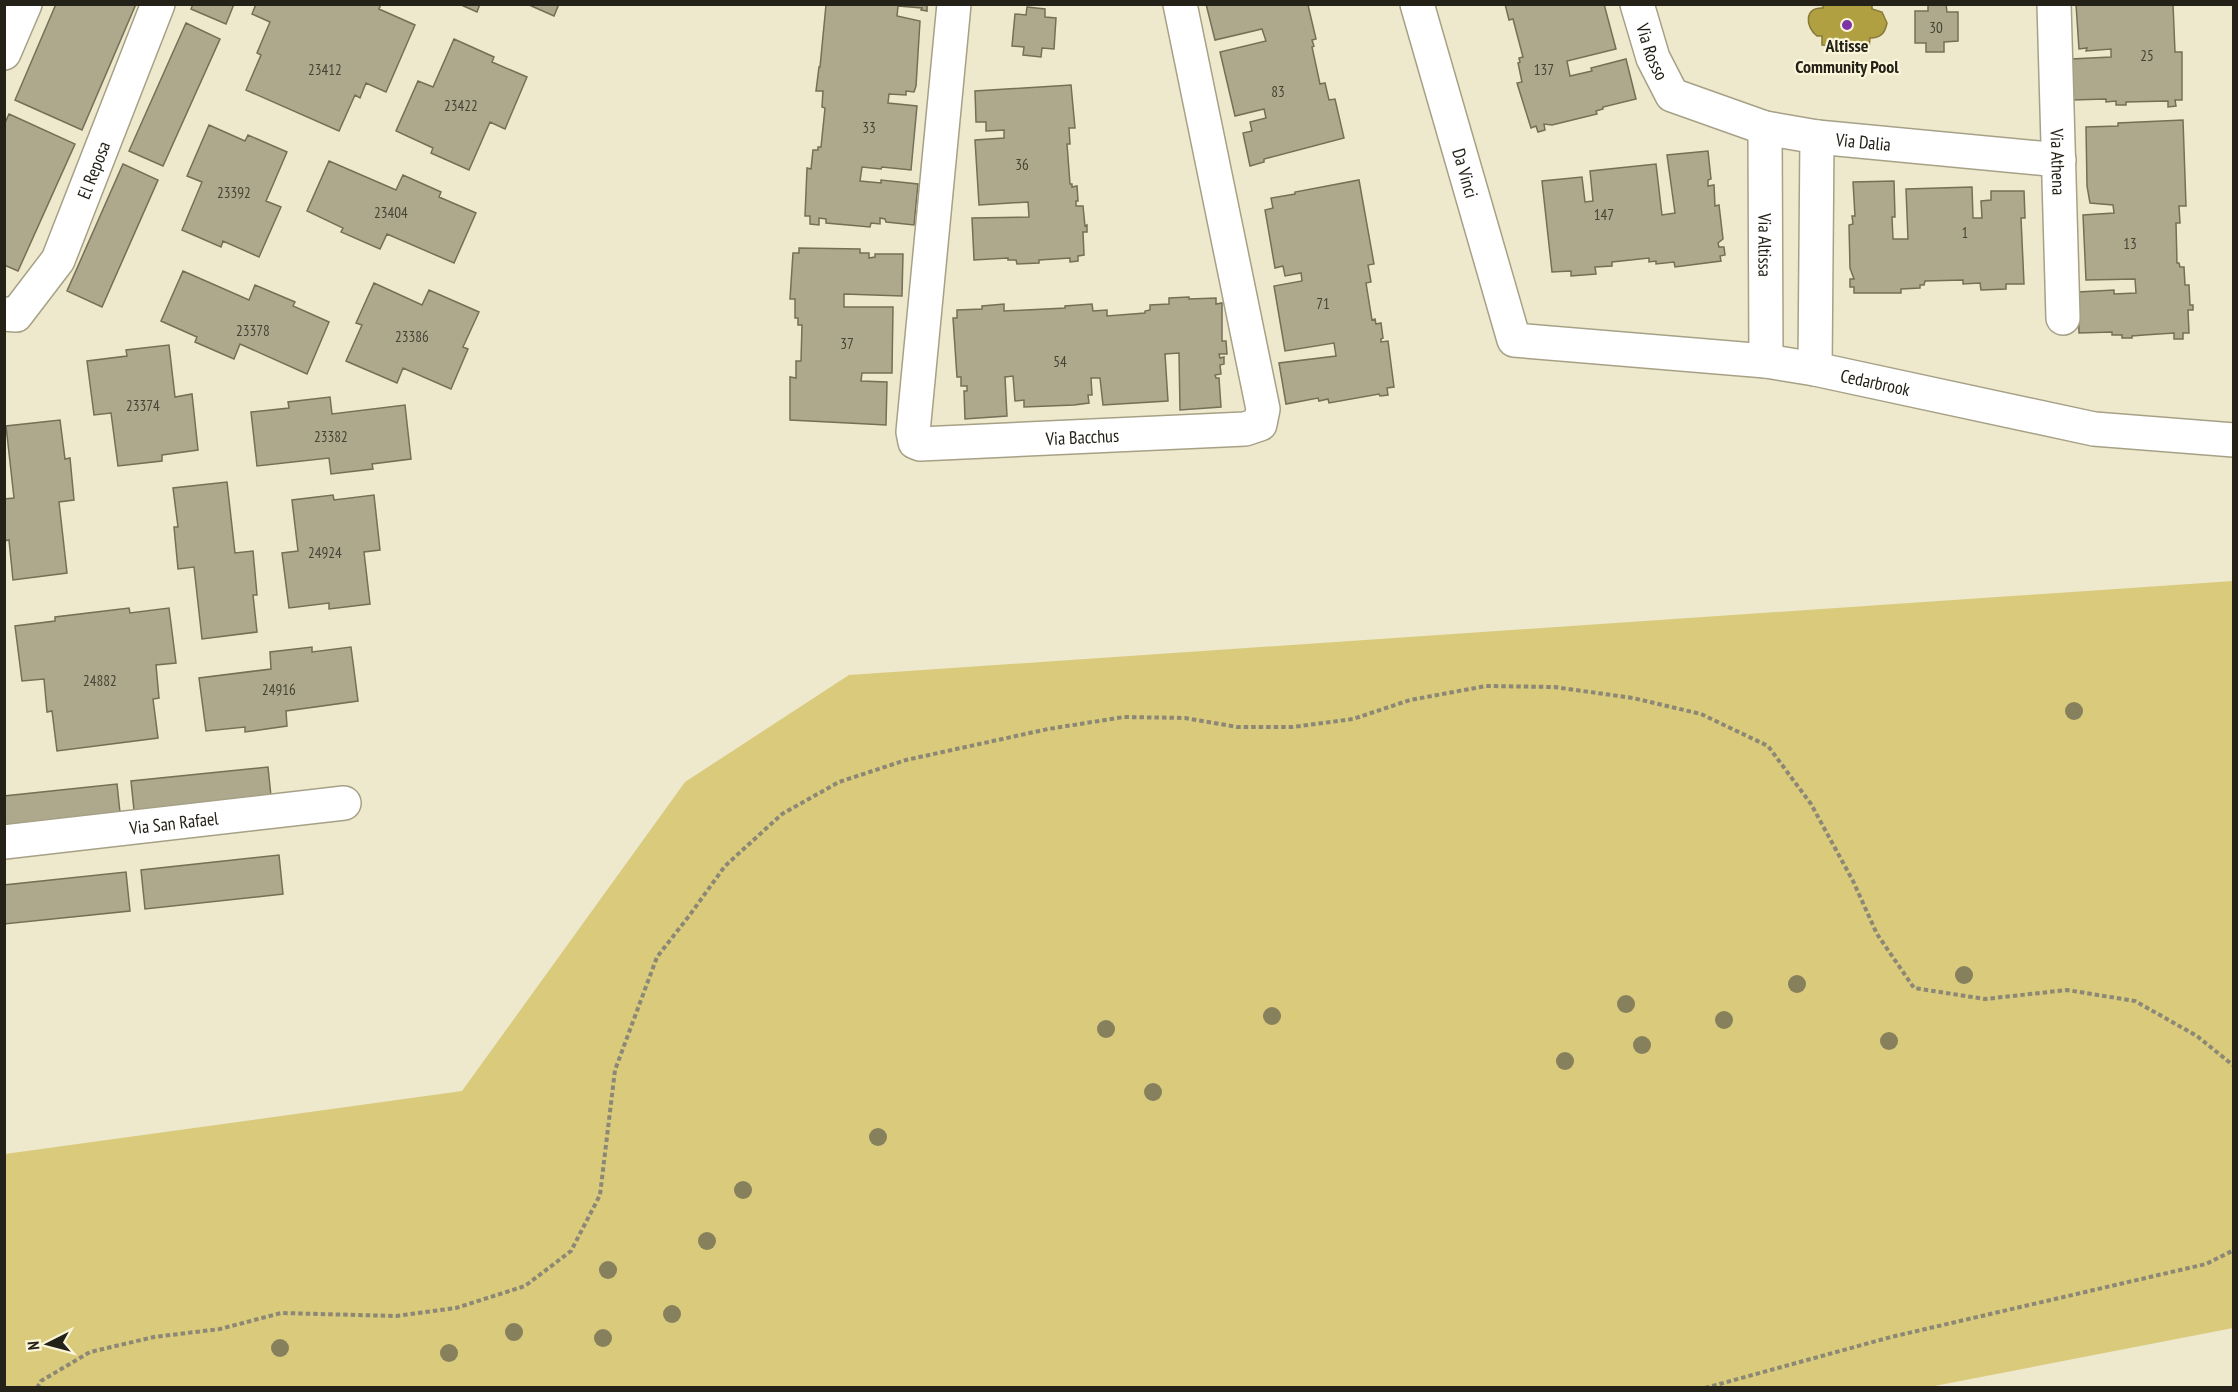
<svg xmlns="http://www.w3.org/2000/svg" width="2238" height="1392" font-family="'PT Sans Narrow',sans-serif">
  <rect width="100%" height="100%" fill="#eee8cc"/>
  <path fill="#d9ca7c" d="M2233,581V1328L1924,1388L5,1387V1154L462,1091L685,782L849,675Z"/>
  <path fill="#b1a042" stroke="#877a35" stroke-width="1.5" d="M1872,4V9L1882,12L1887,23C1885,33 1881,38 1870,38L1869,48L1822,45V36H1817C1805,27 1804,7 1823,8V5Z"/>
  <path fill="#aea98d" stroke="#746f56" stroke-width="1.5" d="M56,4H136L82,130L15,100Z
    M193,4H234L226,24L191,9Z
    M256,4H381L379,9L415,25L386,92L366,83L360,98L355,95L339,131L246,90L261,55L257,53L270,22L252,14Z
    M459,4H480L477,12Z
    M527,4H559L554,16Z
    M832,4H927V11L921,10L922,8L898,6L897,16L920,21L916,86L914,92L906,91V95L889,94L888,103L917,106L911,170L882,167L881,169L862,167L860,181L881,183V180L918,184L914,225L886,222L885,219L880,218V224L871,223L870,227L826,223V219L819,218V225L810,224V216H805L807,168L811,169L813,150H818V147H821L825,108L822,107L823,91H816L819,67H820L826,5Z
    M1206,4L1308,5L1316,39L1312,40L1314,46L1312,47L1320,84L1325,83L1329,100L1335,99L1344,138L1264,159V162L1250,166L1243,133L1252,131L1250,122L1266,118L1264,109L1235,116L1220,52L1266,41L1262,29L1215,40Z
    M1505,4H1604L1616,49L1567,61L1570,76L1592,71L1591,68L1626,59L1636,99L1603,107V109L1596,111L1597,114L1552,125L1544,124L1545,130L1538,132L1536,126L1531,128L1517,83L1522,82L1518,63L1520,62L1519,58L1523,57L1513,19L1509,20Z
    M1928,4H1946L1947,12H1958V41L1944,42V52H1926V43H1915V11H1928Z
    M2076,4H2173L2175,52H2182V100H2175L2176,106L2168,107V101L2126,102V105H2116V101L2106,102V99L2072,100L2071,59L2111,57V49L2086,51L2087,48L2079,49Z
    M1027,7L1045,9V17L1056,18L1054,49L1042,48L1041,57L1023,55L1024,47L1012,46L1015,14L1026,15Z
    M186,23L220,39L163,166L129,151Z
    M454,39L494,57L492,62L527,77L505,129L490,122L469,170L431,153L433,148L396,131L418,81L433,87Z
    M1071,85L1075,128H1069L1070,144H1067L1070,184H1072V187L1077,186L1078,201H1076V206H1083L1085,226L1087,225V232H1083L1084,255L1078,256V261L1070,262V258L1039,260V263L1017,264L1016,260H1008V258L974,260L972,218L1029,217L1028,202L979,205L975,140L1004,138V130L986,131V122H976L975,91Z
    M9,114L75,144L18,271L4,265V125Z
    M2183,120L2186,206H2179L2180,223H2176L2177,263H2179L2180,267H2184L2185,285H2189L2190,305H2193V310H2188L2189,333H2183V339H2174V333L2144,335L2132,336V338H2122V335H2112V332L2079,333L2078,292L2114,290V294L2136,293L2135,279L2086,280L2083,215L2114,213L2113,205L2090,203L2087,186L2086,127L2118,126V123Z
    M209,125L245,141L248,135L287,152L266,201L281,207L259,257L223,241L221,247L182,230L202,182L187,176Z
    M1708,151L1711,179L1708,180V186L1714,185L1715,206L1719,205L1723,239L1718,243L1719,247H1724L1725,255L1720,256L1721,261L1675,267L1674,262L1656,264V261L1649,262V258L1612,262V266L1595,267L1596,274L1571,276V271L1552,272L1542,181L1582,177L1585,202L1593,201L1590,171L1656,164L1662,215L1675,213L1667,155Z
    M329,161L396,190L403,175L441,192L439,197L476,213L454,263L387,234L380,249L341,232L343,228L307,211Z
    M123,164L158,180L102,307L67,291Z
    M1359,180L1374,264L1368,265L1371,282L1366,283L1372,320L1375,319L1376,324L1381,323L1383,338L1381,339V342L1388,341L1394,387L1387,388L1388,395L1380,396L1379,394L1329,403L1328,399L1319,401L1318,398L1286,404L1279,363L1336,356L1334,343L1285,351L1274,286L1302,281L1301,273L1285,276L1283,266L1275,268L1265,210L1273,208L1271,198L1295,194V192Z
    M1894,181L1895,217H1892L1893,239H1908L1906,189L1972,187L1973,218H1982L1981,201L1991,200V191H2024L2025,218H2021L2024,284H2006V289L1981,290L1980,283L1963,284V280L1925,281L1924,285H1920V288L1901,289V293H1854V287H1850V279H1854L1850,268L1849,225L1853,224L1852,216H1855L1853,182Z
    M799,248L860,249V253H869V258L875,257V254H903L902,296L844,294V307H893L892,373H862L861,381L887,382L886,425L790,420V377L796,378V361H801L802,325H798V318H795V299H790L793,253H799Z
    M183,271L249,300L255,285L295,302L293,306L329,322L307,374L240,344L234,359L195,342L197,337L161,321Z
    M374,283L422,305L429,290L479,312L463,347L468,349L451,389L403,368L397,383L346,361L362,325L356,323Z
    M1189,297V299L1216,298V304L1222,303V341H1226L1227,354H1219L1220,358L1224,357V364L1220,365L1221,374L1215,375L1216,378H1219L1221,407L1180,410L1179,353L1165,354L1168,401L1103,405L1100,378H1091L1092,395H1088L1089,403L1074,405L1024,407V400L1015,401L1013,376L1005,377L1007,416L965,419L964,391H967V386H961V377H957L953,318H957V310L982,309V306L1004,304V311L1065,308V306L1092,304L1093,311L1107,310V316L1145,313V311L1150,310V305L1169,304V298Z
    M169,345L175,397L192,394L198,450L162,455V461L118,466L111,413L94,415L87,361L127,356L126,350Z
    M330,397L332,414L405,405L411,459L372,464L373,469L331,474L329,458L257,466L251,412L289,408L288,402Z
    M60,420L65,459L70,458L74,500L59,502L67,573L13,580L9,540L4,541V499L14,498L6,426Z
    M227,482L235,553L253,551L257,595H253L257,632L202,639L194,567L178,569L174,527H178L173,488Z
    M333,495L334,500L374,495L380,550L364,552L370,604L329,609V603L289,608L282,553L298,551L292,500Z
    M129,608L130,613L169,608L176,663L156,665L159,698L153,699L158,738L57,751L52,711L47,712L44,679L22,681L15,626L55,621V617Z
    M312,647V652L351,647L358,701L286,711L287,726L245,732V727L206,731L199,678L271,669L270,652Z
    M268,767L272,806L135,820L131,781Z
    M117,784L121,822L4,835V796Z
    M279,855L283,894L145,909L141,870Z
    M126,872L130,911L4,924V885Z"/>
  <g fill="none" stroke-linecap="round" stroke-linejoin="round">
    <defs>
      <g id="street">
        <path id="s1" d="M954,4L913,432L915,442L920,444L1245,429L1260,424L1263,409L1180,4"/>
        <path id="s2" d="M1417,4L1514,340L1766,361L1815,369L2094,429L2234,440"/>
        <path id="s3" d="M1637,4L1653,58L1672,95L1765,128L1817,137L2059,160"/>
        <path id="s4" d="M2054,4L2063,318"/>
        <path d="M4,53L25,4"/>
        <path id="s5" d="M1765,128L1766,361"/>
        <path id="s6" d="M4,314L16,315L58,260L158,4"/>
        <path d="M1815,369L1817,137"/>
        <path id="s7" d="M4,842L344,803"/>
      </g>
    </defs>
    <use href="#street" stroke="#a6a186" stroke-width="36"/>
    <path stroke="#8c8875" stroke-width="4" stroke-dasharray="4.5 3" stroke-linecap="butt" d="M37,1388L41,1381L90,1352L154,1337L220,1329L281,1313L396,1316L456,1308L525,1286L571,1251L600,1195L615,1070L657,957L689,916L725,866L782,814L839,782L906,760L1048,729L1124,717L1185,718L1237,727H1293L1353,719L1410,700L1486,686L1554,687L1633,698L1701,714L1768,746L1811,804L1853,881L1877,934L1914,988L1985,999L2067,990L2135,1001L2197,1036L2234,1066
      M1705,1388L1891,1337L2206,1264L2234,1250"/>
    <use href="#street" stroke="#fff" stroke-width="33"/>
  </g>
  <g fill="#87805c">
    <circle cx="2074" cy="711" r="9"/>
    <circle cx="1964" cy="975" r="9"/>
    <circle cx="1797" cy="984" r="9"/>
    <circle cx="1626" cy="1004" r="9"/>
    <circle cx="1272" cy="1016" r="9"/>
    <circle cx="1724" cy="1020" r="9"/>
    <circle cx="1106" cy="1029" r="9"/>
    <circle cx="1889" cy="1041" r="9"/>
    <circle cx="1642" cy="1045" r="9"/>
    <circle cx="1565" cy="1061" r="9"/>
    <circle cx="1153" cy="1092" r="9"/>
    <circle cx="878" cy="1137" r="9"/>
    <circle cx="743" cy="1190" r="9"/>
    <circle cx="707" cy="1241" r="9"/>
    <circle cx="608" cy="1270" r="9"/>
    <circle cx="672" cy="1314" r="9"/>
    <circle cx="514" cy="1332" r="9"/>
    <circle cx="603" cy="1338" r="9"/>
    <circle cx="280" cy="1348" r="9"/>
    <circle cx="449" cy="1353" r="9"/>
  </g>
  <circle fill="#7c34a7" stroke="#fbf6d9" stroke-width="2" cx="1847" cy="25" r="6"/>
  <g text-anchor="middle" dominant-baseline="central" stroke-width="4.5" stroke-linejoin="round" paint-order="stroke">
    <g font-size="15" fill="#464435">
      <text x="1936" y="27">30</text>
      <text x="2147" y="55">25</text>
      <text x="325" y="69">23412</text>
      <text x="1544" y="69">137</text>
      <text x="1278" y="91">83</text>
      <text x="461" y="105">23422</text>
      <text x="869" y="127">33</text>
      <text x="1022" y="164">36</text>
      <text x="234" y="192">23392</text>
      <text x="391" y="212">23404</text>
      <text x="1604" y="214">147</text>
      <text x="1965" y="232">1</text>
      <text x="2130" y="243">13</text>
      <text x="1323" y="303">71</text>
      <text x="253" y="330">23378</text>
      <text x="412" y="336">23386</text>
      <text x="847" y="343">37</text>
      <text x="1060" y="361">54</text>
      <text x="143" y="405">23374</text>
      <text x="331" y="436">23382</text>
      <text x="325" y="552">24924</text>
      <text x="100" y="680">24882</text>
      <text x="279" y="689">24916</text>
    </g>
    <g font-size="18" font-weight="bold" fill="#242218" stroke="#fbf6d9">
      <text x="1847" y="45">Altisse<tspan x="1847" dy="21">Community Pool</tspan></text>
    </g>
    <g font-size="18" fill="#242218" stroke="#fbf6d9">
      <text stroke="none"><textPath href="#s3" startOffset="50">Via Rosso</textPath></text>
      <text stroke="none"><textPath href="#s3" startOffset="296">Via Dalia</textPath></text>
      <text stroke="none"><textPath href="#s4" startOffset="158">Via Athena</textPath></text>
      <text stroke="none"><textPath href="#s6" startOffset="178">El Reposa</textPath></text>
      <text stroke="none"><textPath href="#s2" startOffset="176">Da Vinci</textPath></text>
      <text stroke="none"><textPath href="#s5" startOffset="117">Via Altissa</textPath></text>
      <text stroke="none"><textPath href="#s2" startOffset="714">Cedarbrook</textPath></text>
      <text stroke="none"><textPath href="#s1" startOffset="608">Via Bacchus</textPath></text>
      <text stroke="none"><textPath href="#s7" startOffset="171">Via San Rafael</textPath></text>
    </g>
  </g>
  <rect width="2238" height="1392" fill="none" stroke="#242218" stroke-width="12"/>
  <g transform="translate(48 1344) rotate(264)" stroke="#fbf6d9" stroke-width="4.5" paint-order="stroke">
  <path d="M0-4.5L10 22L0 15L-10 22Z" fill="#242218"/>
  <text y="-9" font-size="16" font-weight="bold" text-anchor="middle" fill="#242218">N</text>
  </g>
</svg>
